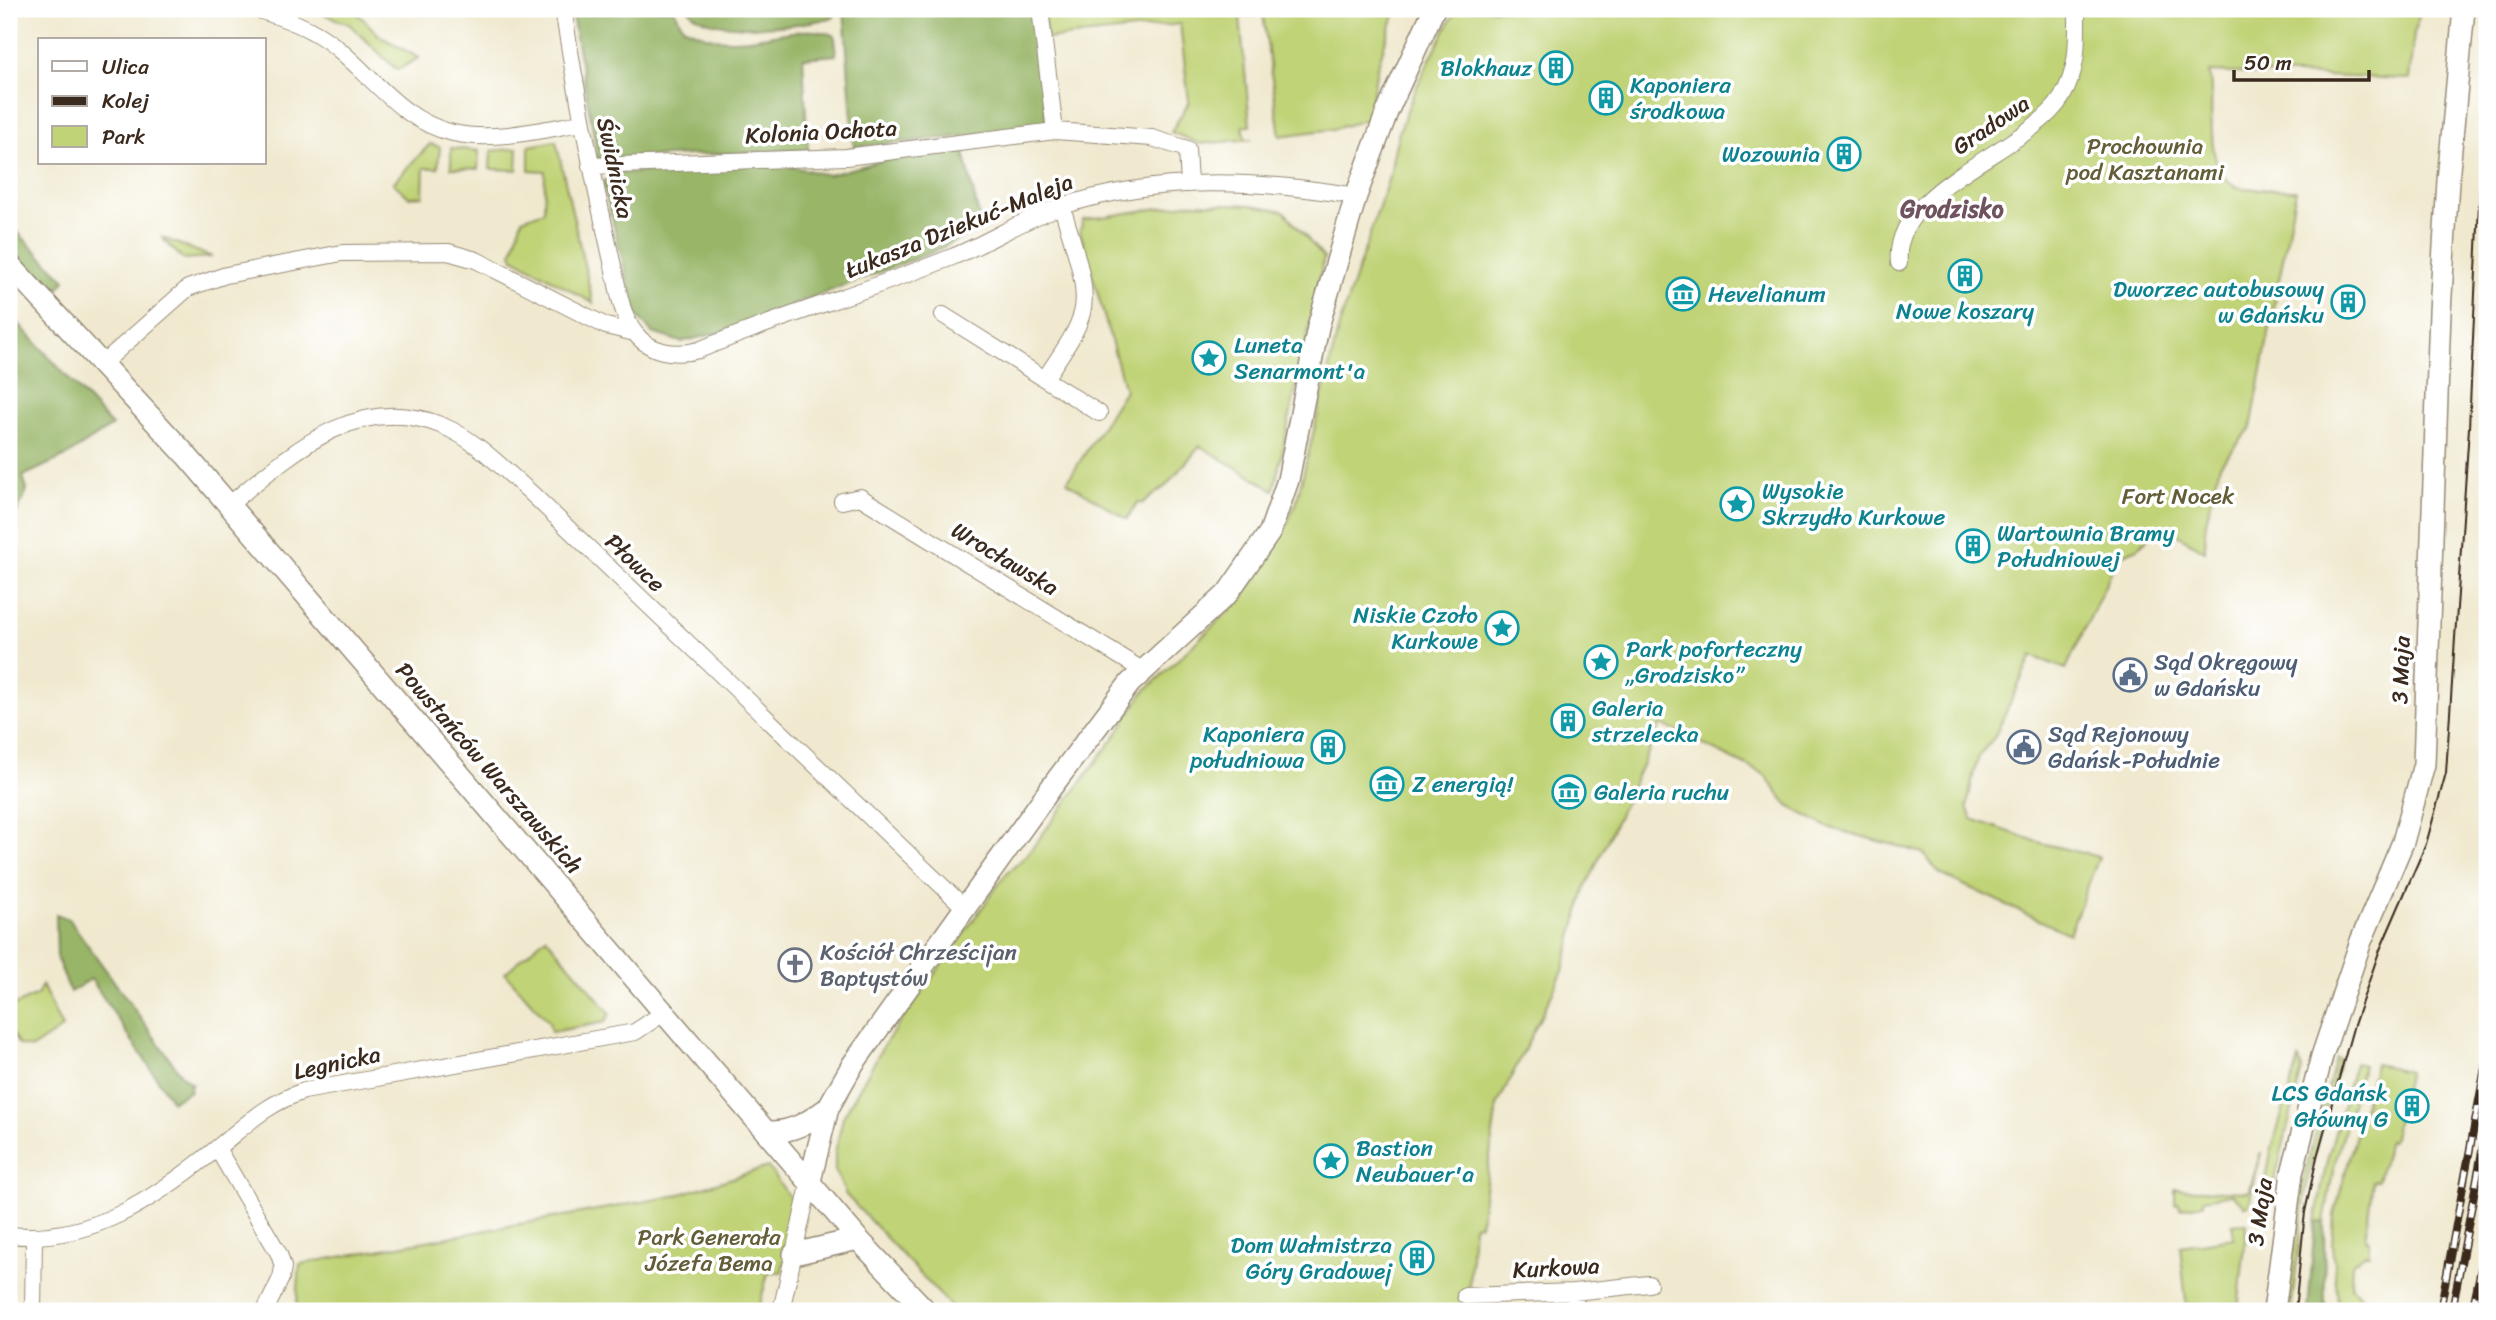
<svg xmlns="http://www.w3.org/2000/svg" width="2496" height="1320" font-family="Sriracha,sans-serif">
  <rect width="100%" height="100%" fill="#fff"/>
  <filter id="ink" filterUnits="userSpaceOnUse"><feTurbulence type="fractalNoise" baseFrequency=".0143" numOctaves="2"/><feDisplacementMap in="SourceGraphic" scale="14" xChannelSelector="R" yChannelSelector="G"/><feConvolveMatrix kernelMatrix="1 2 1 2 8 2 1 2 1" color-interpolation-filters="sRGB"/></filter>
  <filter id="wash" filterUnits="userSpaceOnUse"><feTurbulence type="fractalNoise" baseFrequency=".00686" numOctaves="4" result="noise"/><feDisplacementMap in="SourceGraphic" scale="28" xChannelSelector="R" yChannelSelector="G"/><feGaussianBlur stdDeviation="1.57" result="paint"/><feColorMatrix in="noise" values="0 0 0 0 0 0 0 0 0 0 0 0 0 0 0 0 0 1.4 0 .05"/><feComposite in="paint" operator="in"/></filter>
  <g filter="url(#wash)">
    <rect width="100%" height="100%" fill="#f0e9cf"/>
    <path fill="#c0d376" stroke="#7e7e4a" stroke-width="2" d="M311,9H353L381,37L419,58L397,70L349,24Z
      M1043,9H1396L1377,68L1368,119L1334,129L1280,136L1263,15L1240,17L1250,125L1243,126L1245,139H1253L1200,144L1171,132L1189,102L1180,24L1047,39Z
      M1457,9H2421L2414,34L2409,79L2209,72C2216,104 2201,168 2235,186C2246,191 2282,189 2296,190L2251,428L2220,465L2206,522L2205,551L2162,526L2138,548L2119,556L2066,669L2032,656L1994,738L1980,754L1974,771L1967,807L1972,819L2041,843L2099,857L2069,934L1940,874L1923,853L1827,827L1788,806L1764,774L1661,724L1585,889L1563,971L1497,1106L1480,1224L1473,1225L1468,1304L1481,1311H955L846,1195L835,1170V1153L843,1117L884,1045L1006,874L1027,855L1119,731L1142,694L1242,598L1274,552L1296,504L1339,326L1391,171C1395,123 1433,51 1457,9Z
      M556,141L593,303L514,258L512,253L522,219L544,211L545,171L529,170V146Z
      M430,144L440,147L438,168H424L423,196L409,197L393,183Z
      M451,148L479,151L478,169L451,168Z
      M518,148L517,170L490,169L491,151Z
      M1192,203L1252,205L1284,211L1324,258L1274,490L1200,446L1166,486L1141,504L1138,502L1127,519L1067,482L1125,390L1080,231L1083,220Z
      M161,237L212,257L183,259Z
      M546,937L610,1013L605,1022L551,1032L549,1022L505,973Z
      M42,985L62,1028L32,1048L19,1045L9,1029V1008L37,995Z
      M2336,1058L2340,1059L2307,1182L2291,1311H2286L2302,1183Z
      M2299,1059L2302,1069L2271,1196L2261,1204L2272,1147Z
      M2355,1063L2363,1065L2333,1171L2324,1223L2315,1222L2327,1160Z
      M2375,1064L2408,1071L2392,1141L2389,1140L2378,1180H2373L2365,1239L2369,1240V1254H2364L2352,1264L2351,1287L2366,1301H2373V1311H2339L2332,1245L2334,1215Z
      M2261,1152L2249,1205L2245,1206L2232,1194L2204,1199V1204L2180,1208L2179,1203L2175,1204V1189L2249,1192Z
      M768,1167L796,1206L782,1272L768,1273L758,1311H296L300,1264L674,1196Z
      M2247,1223L2238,1311H2187L2180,1246L2234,1238L2232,1224Z"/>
    <path fill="#98b567" stroke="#6a7042" stroke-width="2" d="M571,9H674L683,27C699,34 714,40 731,40C765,41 803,22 835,36L836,55L803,58L808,150L598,159Z
      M688,9H834V17C802,26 709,37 688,9Z
      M844,9H1034L1047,128L854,147Z
      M961,149L964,152L982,229L930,253L718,333L681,342L652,333L636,314L603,183L611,174L775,163L828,175L889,159Z
      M9,224L65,280L53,296L9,247Z
      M9,313L112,426L66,456L23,476L27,490L9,529Z
      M56,914L69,919L183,1077L192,1084L189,1087L190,1091L172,1101L91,979L70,992L57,958Z
      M2315,1222L2324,1223L2325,1311H2308Z"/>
  </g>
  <g filter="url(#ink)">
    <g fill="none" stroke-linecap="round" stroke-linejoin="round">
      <defs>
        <path id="street" d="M255,9C285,18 313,28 337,48C375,79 402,121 453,133C493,142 541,130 581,123
          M563,9C576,92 592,174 611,257C617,281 620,314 635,333C650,353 676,356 699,350C782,315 869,291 952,257C990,242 1024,218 1063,206C1158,175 1259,180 1356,196
          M1040,9L1055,131
          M590,166L846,157L1055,131L1152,138L1187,149L1189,184
          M1899,263C1891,186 2030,151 2062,97C2079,68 2077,41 2077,9
          M943,315L1099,413
          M102,364L188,288L226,275L342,253L448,252L476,260L606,326L635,333
          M1045,379C1057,359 1076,336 1082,313C1090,285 1069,234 1062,206
          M842,501L860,497L1142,670
          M229,505C289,455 357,390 443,426C476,440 502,468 529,491L965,908
          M217,1148L279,1254L283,1267L281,1278L265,1311
          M9,1235C90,1244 156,1198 216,1149C247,1124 266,1104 304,1091L635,1032L665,1012
          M1574,1292L1577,1311
          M1465,1296L1574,1292L1649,1284
          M33,1311L34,1237
          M781,1311L810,1181"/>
        <path id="secondary" d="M9,264L186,455L858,1239L926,1311
          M767,1132C792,1133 809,1122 828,1108
          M810,1181L828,1108L853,1064L1053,785L1130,683L1227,594L1270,532L1288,480L1318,327L1356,196L1387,112L1434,9
          M794,1254L858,1239
          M2274,1311L2292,1173L2322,1056L2361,941L2403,842L2424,764L2440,312L2448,181L2464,9"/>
      </defs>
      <use href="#street" stroke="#968a76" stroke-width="18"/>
      <use href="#secondary" stroke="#968a76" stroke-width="24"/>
      <use href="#street" stroke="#fff" stroke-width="16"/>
      <use href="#secondary" stroke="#fff" stroke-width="21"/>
      <path stroke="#3b2a1e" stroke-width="2" d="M2295,1311L2305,1212L2317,1157L2353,1028L2379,952L2426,844L2446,773L2469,428L2487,25"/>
      <defs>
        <path id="rail" d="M2440,1311L2487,1057
          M2452,1311L2487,1125
          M2472,1311L2487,1241
          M2483,1311L2487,1291"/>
      </defs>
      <use href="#rail" stroke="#3b2a1e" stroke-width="8"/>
      <use href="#rail" stroke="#fff" stroke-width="5" stroke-dasharray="16" stroke-linecap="butt"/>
    </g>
  </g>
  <defs>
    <symbol id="building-ring" viewBox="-11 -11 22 22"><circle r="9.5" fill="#fff" stroke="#0f9aa8" stroke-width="1.5"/><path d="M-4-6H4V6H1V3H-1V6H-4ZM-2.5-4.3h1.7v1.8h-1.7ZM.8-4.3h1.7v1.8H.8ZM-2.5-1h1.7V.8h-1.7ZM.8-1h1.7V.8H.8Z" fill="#0f9aa8"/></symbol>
    <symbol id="museum-ring" viewBox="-11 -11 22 22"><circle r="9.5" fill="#fff" stroke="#0f9aa8" stroke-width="1.5"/><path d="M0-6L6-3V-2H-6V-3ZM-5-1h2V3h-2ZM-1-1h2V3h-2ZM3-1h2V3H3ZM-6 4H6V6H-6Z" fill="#0f9aa8"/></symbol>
    <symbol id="sight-ring" viewBox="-11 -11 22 22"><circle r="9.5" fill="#fff" stroke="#0f9aa8" stroke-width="1.5"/><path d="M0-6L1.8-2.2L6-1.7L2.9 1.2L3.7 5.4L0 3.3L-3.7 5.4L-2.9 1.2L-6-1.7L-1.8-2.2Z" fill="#0f9aa8"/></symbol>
    <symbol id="civic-ring" viewBox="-11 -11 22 22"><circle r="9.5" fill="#fff" stroke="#5c6f8a" stroke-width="1.5"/><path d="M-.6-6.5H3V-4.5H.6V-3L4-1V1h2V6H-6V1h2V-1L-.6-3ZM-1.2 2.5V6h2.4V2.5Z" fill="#5c6f8a"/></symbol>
    <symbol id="church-ring" viewBox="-11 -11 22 22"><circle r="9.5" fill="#fff" stroke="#6b7280" stroke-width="1.5"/><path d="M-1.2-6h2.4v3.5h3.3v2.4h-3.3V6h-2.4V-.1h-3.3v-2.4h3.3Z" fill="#6b7280"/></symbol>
  </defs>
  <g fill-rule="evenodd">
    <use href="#building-ring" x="1537" y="49" width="38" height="38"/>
    <use href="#building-ring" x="1587" y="79" width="38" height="38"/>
    <use href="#building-ring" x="1825" y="135" width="38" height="38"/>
    <use href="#building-ring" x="1946" y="257" width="38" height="38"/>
    <use href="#museum-ring" x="1664" y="275" width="38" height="38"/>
    <use href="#building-ring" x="2329" y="283" width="38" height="38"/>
    <use href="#sight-ring" x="1190" y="339" width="38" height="38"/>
    <use href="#sight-ring" x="1718" y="485" width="38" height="38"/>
    <use href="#building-ring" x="1954" y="527" width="38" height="38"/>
    <use href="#sight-ring" x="1483" y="609" width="38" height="38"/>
    <use href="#sight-ring" x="1582" y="643" width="38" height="38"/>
    <use href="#civic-ring" x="2111" y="656" width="38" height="38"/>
    <use href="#building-ring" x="1549" y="702" width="38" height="38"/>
    <use href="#building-ring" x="1309" y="728" width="38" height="38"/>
    <use href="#civic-ring" x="2005" y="728" width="38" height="38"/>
    <use href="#museum-ring" x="1368" y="765" width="38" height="38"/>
    <use href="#museum-ring" x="1550" y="773" width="38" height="38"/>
    <use href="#church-ring" x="776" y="946" width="38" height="38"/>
    <use href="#building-ring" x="2393" y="1087" width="38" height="38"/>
    <use href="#sight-ring" x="1312" y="1142" width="38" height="38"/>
    <use href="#building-ring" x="1398" y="1239" width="38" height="38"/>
  </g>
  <g text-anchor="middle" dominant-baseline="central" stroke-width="7" stroke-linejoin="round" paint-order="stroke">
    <g font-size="23" fill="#0d838f" stroke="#fff" text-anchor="start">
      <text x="1532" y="68" text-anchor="end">Blokhauz</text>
      <text x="1630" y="85">Kaponiera<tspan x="1630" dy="26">środkowa</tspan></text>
      <text x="1820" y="154" text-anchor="end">Wozownia</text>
      <text x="2324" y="289" text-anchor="end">Dworzec autobusowy<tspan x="2324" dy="26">w Gdańsku</tspan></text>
      <text x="1708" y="294">Hevelianum</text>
      <text x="1965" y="311" text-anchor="middle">Nowe koszary</text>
      <text x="1234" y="345">Luneta<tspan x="1234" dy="26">Senarmont'a</tspan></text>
      <text x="1762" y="491">Wysokie<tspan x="1762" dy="26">Skrzydło Kurkowe</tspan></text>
      <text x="1997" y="533">Wartownia Bramy<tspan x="1997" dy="26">Południowej</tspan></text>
      <text x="1478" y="615" text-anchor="end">Niskie Czoło<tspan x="1478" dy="26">Kurkowe</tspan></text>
      <text x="1626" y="649">Park poforteczny<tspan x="1626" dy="26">„Grodzisko”</tspan></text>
      <text x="1592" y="708">Galeria<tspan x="1592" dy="26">strzelecka</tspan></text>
      <text x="1304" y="734" text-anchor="end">Kaponiera<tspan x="1304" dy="26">południowa</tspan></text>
      <text x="1412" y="784">Z energią!</text>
      <text x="1594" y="792">Galeria ruchu</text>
      <text x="2388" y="1093" text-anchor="end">LCS Gdańsk<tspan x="2388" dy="26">Główny G</tspan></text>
      <text x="1356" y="1148">Bastion<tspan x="1356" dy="26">Neubauer'a</tspan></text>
      <text x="1392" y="1245" text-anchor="end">Dom Wałmistrza<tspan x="1392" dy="26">Góry Gradowej</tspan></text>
    </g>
    <g font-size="23" fill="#3b2a1e" stroke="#fff">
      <text transform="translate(1991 125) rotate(-34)">Gradowa</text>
      <text transform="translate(821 132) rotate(-3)">Kolonia Ochota</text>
      <text transform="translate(615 168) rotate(78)">Świdnicka</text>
      <text transform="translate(959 226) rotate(-22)">Łukasza Dziekuć-Maleja</text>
      <text transform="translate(1005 559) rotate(31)">Wrocławska</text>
      <text transform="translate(635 563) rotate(44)">Płowce</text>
      <text transform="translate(2401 670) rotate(-88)">3 Maja</text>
      <text transform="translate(489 768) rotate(49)">Powstańców Warszawskich</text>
      <text transform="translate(337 1063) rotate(-12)">Legnicka</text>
      <text transform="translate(2260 1212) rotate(-82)">3 Maja</text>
      <text transform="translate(1556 1268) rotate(-3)">Kurkowa</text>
    </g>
    <g font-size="23" fill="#635d38" stroke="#fff">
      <text x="2145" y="146">Prochownia<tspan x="2145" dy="26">pod Kasztanami</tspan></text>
      <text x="2178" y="496">Fort Nocek</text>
      <text x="709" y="1237">Park Generała<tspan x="709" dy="26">Józefa Bema</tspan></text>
    </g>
    <g font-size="23" fill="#4e5e75" stroke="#fff" text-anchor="start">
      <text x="2154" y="662">Sąd Okręgowy<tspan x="2154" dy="26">w Gdańsku</tspan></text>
      <text x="2048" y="734">Sąd Rejonowy<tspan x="2048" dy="26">Gdańsk-Południe</tspan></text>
    </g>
    <g font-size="23" fill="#5b616d" stroke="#fff" text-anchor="start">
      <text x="820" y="952">Kościół Chrześcijan<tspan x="820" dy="26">Baptystów</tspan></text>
    </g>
    <g font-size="24" font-weight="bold" fill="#6f535e" stroke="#fff">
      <text x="1952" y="209">Grodzisko</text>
    </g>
  </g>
  <rect width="2496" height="1320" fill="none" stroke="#fff" stroke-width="35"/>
  <rect x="38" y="38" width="228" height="126" fill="#ffffff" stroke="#b1aaa5" stroke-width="2"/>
  <rect x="52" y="61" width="35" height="10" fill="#ffffff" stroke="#b1aaa5" stroke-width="2"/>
  <text x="102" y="74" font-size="21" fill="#3b2a1e">Ulica</text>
  <rect x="52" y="96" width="35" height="10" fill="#3b2a1e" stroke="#b1aaa5" stroke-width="2"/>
  <text x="102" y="108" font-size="21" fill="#3b2a1e">Kolej</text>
  <rect x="52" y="126" width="35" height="21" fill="#c0d376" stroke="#b1aaa5" stroke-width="2"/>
  <text x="102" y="144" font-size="21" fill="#3b2a1e">Park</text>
  <path d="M2234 70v10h135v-10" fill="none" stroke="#3b2a1e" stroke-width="3.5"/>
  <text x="2244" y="70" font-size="21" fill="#3b2a1e" stroke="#ffffff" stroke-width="5" paint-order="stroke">50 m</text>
</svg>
